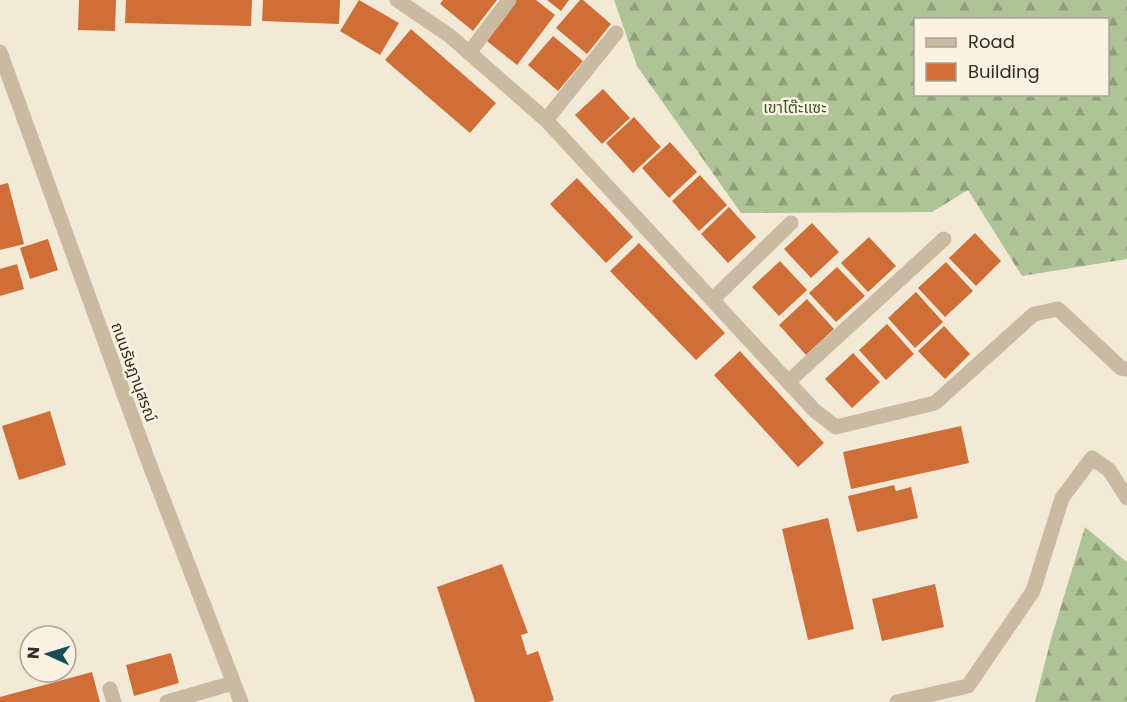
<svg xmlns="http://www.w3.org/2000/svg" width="1127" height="702" font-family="Poppins,'Noto Sans Thai',sans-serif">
  <defs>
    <pattern id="forest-firs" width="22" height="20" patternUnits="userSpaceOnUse" patternTransform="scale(1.5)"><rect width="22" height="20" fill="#aec396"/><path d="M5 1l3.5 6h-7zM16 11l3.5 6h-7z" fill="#8e9f7a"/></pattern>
  </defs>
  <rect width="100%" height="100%" fill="#f3e9d7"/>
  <path fill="url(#forest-firs)" fill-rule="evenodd" d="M614,0H1127V259L1022,276L968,190L932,212L741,213L637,66ZM916,20H1108V94H916Z
    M1085,527L1127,562V702H1035L1051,639Z"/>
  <path fill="#d06e38" d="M79,0H116L115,31L78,30Z
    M126,0H252L251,26L125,23Z
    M263,0H340L339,24L262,21Z
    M359,0L399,23L380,55L340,31Z
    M443,0H497L473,31L440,4Z
    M513,0H536L555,15L517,65L483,38Z
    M547,0H569L561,11Z
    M580,0H583L611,24L587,54L556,28Z
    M411,29L496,103L470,133L385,60Z
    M553,36L583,61L558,91L528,65Z
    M603,89L630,118L602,144L575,115Z
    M634,117L661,147L633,173L606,143Z
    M670,142L697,172L669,198L642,168Z
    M700,175L727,205L699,231L672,201Z
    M577,178L633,237L606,263L550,204Z
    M8,183L24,244L0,250V185Z
    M729,207L756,237L728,263L701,234Z
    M812,223L839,252L811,278L784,249Z
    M975,233L1001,261L976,286L949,258Z
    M869,237L896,266L868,292L841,263Z
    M48,239L58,270L30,279L20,248Z
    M639,243L725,333L696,360L610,271Z
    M780,261L807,290L779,316L752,287Z
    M946,262L973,291L945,317L918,288Z
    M17,264L24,289L0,296V269Z
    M837,267L865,296L836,322L809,293Z
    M916,292L943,322L915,348L888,318Z
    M807,299L834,329L806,355L779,325Z
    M887,324L914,354L886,380L859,350Z
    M944,326L970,354L945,379L918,351Z
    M740,351L824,443L798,467L714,375Z
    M853,353L880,382L852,408L825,379Z
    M50,411L66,465L19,480L2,426Z
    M961,426L969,463L851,489L843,452Z
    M894,485L896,491L911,487L918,518L857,532L848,496Z
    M828,518L854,629L808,640L782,529Z
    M502,564L528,633L521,635L527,655L538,651L554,700L549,702H475L437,587Z
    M935,584L944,627L882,641L872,599Z
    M171,653L179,683L134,696L126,665Z
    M92,672L100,702H0V697Z"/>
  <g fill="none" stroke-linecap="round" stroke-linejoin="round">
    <path stroke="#cbbaa2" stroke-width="15" d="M397,0L450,36L546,120L815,411L836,427L935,403L1034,314L1058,309L1121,368L1127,369
      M0,52L146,455L241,702
      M469,53L509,0
      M546,120L616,33
      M712,300L791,223
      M788,382L944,239
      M110,689L114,702
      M167,702L233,683
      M897,702L968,686L1033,591L1062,498L1092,458L1109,470L1127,498"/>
  </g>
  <g text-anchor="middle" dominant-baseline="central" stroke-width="5" stroke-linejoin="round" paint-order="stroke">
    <g font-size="16" fill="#3f5627" stroke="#faf2e3">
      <text x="795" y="107">เขาโต๊ะแซะ</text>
    </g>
    <g font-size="16" fill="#352c25" stroke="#faf2e3">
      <text transform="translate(134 372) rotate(70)">ถนนรัษฎานุสรณ์</text>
    </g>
  </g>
  <rect x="914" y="18" width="195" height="78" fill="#faf2e3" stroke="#aba397" stroke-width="1.5"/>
  <rect x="926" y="38" width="30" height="9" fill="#cbbaa2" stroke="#aba397" stroke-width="1.5"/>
  <text x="968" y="48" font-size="18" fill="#352c25">Road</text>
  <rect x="926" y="63" width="30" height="18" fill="#d06e38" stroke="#aba397" stroke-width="1.5"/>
  <text x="968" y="78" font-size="18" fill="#352c25">Building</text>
  <g transform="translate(48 654) rotate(274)"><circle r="28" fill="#faf2e3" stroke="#aba397" stroke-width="1.5"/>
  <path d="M0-4.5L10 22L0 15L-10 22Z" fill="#184e5a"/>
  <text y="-9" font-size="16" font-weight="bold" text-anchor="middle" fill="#352c25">N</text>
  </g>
</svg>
